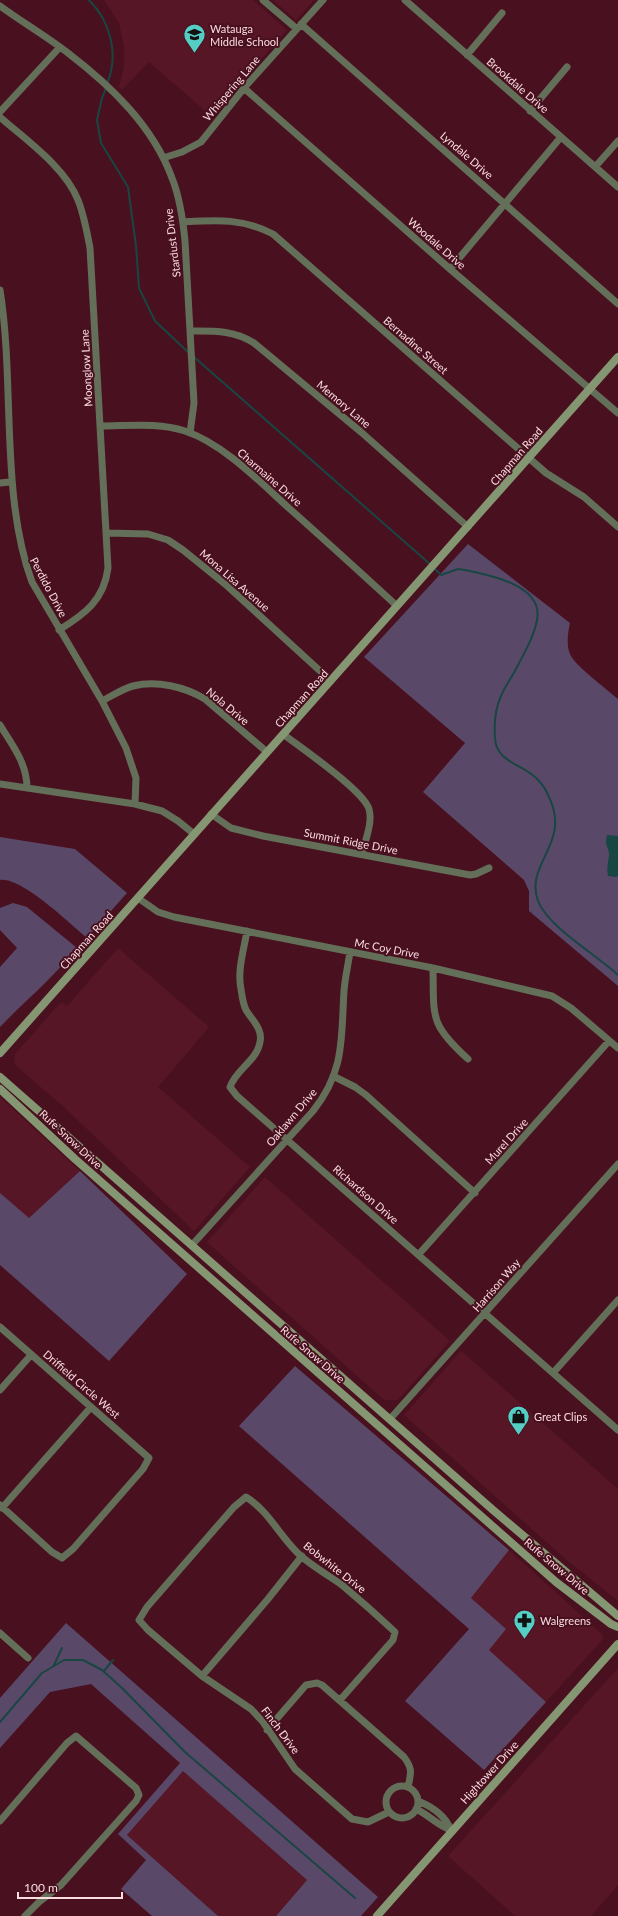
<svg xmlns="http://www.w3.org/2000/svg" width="618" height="1916" font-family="Lato,sans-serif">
  <rect width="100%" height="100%" fill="#49101f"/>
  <path fill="#571626" d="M104,0H253L287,30L211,116L149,62L122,90L119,87L124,67V47L119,23Z
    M273,0H314L296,20Z
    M118,948L209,1027L158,1087L250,1167L194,1231L65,1108L14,1064L15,1054L61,1002L67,1006Z
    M0,1097L80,1171L29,1219L0,1193Z
    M265,1177L450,1341L398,1400H384L207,1242Z
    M461,1351L618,1489V1601L569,1562L404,1415Z
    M509,1550L602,1634L603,1639L546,1702L489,1650L471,1598Z
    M618,1668V1885L591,1916H515L448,1856Z
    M183,1771L307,1880L276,1916H218L127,1835Z"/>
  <path fill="#5a4869" d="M468,544L570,623C568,632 566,645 570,654C574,665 608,690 618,699V986L529,911V891L524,880L423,792L465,743L364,657Z
    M0,837L75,849L127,893L87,938C70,924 22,877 0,880Z
    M13,903L27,907L77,948C54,977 26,1000 0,1027V967L17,948L0,930V908Z
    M80,1171L187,1274L109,1361L0,1265V1193L29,1218Z
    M295,1366L509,1550L471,1598L506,1629L489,1650L546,1702L484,1770L405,1701L469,1629L239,1426Z
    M66,1623L378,1897L361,1916H276L307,1880L183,1771L127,1835L218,1916H152L121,1889L146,1860L118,1834L180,1763L91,1684L50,1692L0,1748V1698Z"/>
  <path fill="#184643" d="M607,835L618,836V876L616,877L608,876C606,867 609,861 609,853C607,844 605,846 607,835Z"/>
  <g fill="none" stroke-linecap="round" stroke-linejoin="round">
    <path stroke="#184643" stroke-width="2" d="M89,0C111,22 119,55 107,84
      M106,88L102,98L97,120L101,143L128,187L136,246L139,288L155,321L189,353
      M194,357L431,565
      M434,568L441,575L458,569L465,570C489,575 544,585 537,620C534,636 525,652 517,667C512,677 505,686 501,696C495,709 494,724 495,738C496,763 524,764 538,780C542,784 546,790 548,795C573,843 524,863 538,901C548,927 597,955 618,975
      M54,1665L62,1648
      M104,1671L113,1660
      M0,1722L42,1673L64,1660H83L102,1670L121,1687L185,1752L355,1898"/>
    <path stroke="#636f58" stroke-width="7" d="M263,0L297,29
      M405,0L618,187
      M0,6C22,22 46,36 68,53C111,86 153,126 172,178C180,198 183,220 185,241L194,403L190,433
      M301,24L618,304
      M467,55L502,13
      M244,88L450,269L618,413
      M530,111L567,67
      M0,112L60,47
      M0,117C26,140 65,167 78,200C84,215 87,232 90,248L108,568C104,600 85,614 59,630
      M163,158L182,152L201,142L244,88L323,0
      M595,167L618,141
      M183,222C217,220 242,218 273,234L546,473L584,497L618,527
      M450,269L561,137
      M0,290C15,383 0,496 32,582L102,701L126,748L136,778L135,804
      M191,331C214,331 234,330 254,343L361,432L468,527
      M100,426C128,426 158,422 185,431C224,444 261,483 291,510C327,542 362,574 397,606
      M0,483L9,482
      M106,533L148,534L168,540L183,550L225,584L331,681
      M102,701C112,696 122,689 133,686C157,680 185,687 205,699L267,752
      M0,725C12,745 27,763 27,788
      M283,734C301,748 363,790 369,809C373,822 365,841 362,854
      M0,784L135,804L162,811L178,821L194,834
      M211,814L231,828L263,836L470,875L476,874L489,868
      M138,898L158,912L174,917L433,968L552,996L571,1008L618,1048
      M247,931C244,949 237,971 241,989C242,996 243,1004 246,1010C252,1020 263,1029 260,1042C257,1061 236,1069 230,1087L237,1096L618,1430
      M433,968C434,1017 429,1024 468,1059
      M333,1076L355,1087L366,1095L475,1193
      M192,1245L313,1111C345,1071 341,1039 344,991C345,978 348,965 350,952
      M419,1254L609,1041
      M0,1327L149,1458L143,1469L73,1549L62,1558L52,1552L0,1505
      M553,1373L618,1300
      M0,1390L31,1355
      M390,1419L618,1164
      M2,1508L91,1407
      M0,1633L28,1658
      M202,1676L268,1599L302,1556
      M340,1700L393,1640L395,1632C378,1616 360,1600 342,1585C329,1576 314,1567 302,1557C281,1539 270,1512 246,1497L234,1507L147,1607L139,1620L148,1630L202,1676L251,1709L263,1722L295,1769L352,1819L368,1822L389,1812
      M267,1730L306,1685L317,1683L322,1685L404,1757C413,1769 411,1773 408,1787
      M386 1802a16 16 0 1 1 32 0a16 16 0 1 1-32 0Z
      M418,1801C433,1807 445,1815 451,1830
      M416,1809C429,1815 438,1826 451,1830
      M0,1821L67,1743L76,1736L136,1788L139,1795L136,1801L61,1885L39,1902L25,1916"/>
    <path stroke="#859772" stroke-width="8" d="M0,1053L618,357
      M0,1077L493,1510L618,1616
      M0,1089L75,1159L556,1582L611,1624L618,1627
      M377,1916L618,1644"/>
  </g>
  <defs>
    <symbol id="school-pin" viewBox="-11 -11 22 30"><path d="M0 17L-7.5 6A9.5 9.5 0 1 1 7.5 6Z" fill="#55cec6" stroke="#49101f"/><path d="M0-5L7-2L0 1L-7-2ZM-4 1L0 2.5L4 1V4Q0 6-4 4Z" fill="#111"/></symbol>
    <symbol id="shop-pin" viewBox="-11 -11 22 30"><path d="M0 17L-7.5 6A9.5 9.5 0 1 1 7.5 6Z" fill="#55cec6" stroke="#49101f"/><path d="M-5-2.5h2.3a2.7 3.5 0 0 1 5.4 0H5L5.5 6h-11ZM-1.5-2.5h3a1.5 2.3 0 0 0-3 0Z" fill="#111"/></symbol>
    <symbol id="pharmacy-pin" viewBox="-11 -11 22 30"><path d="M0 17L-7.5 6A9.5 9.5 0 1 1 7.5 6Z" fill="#55cec6" stroke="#49101f"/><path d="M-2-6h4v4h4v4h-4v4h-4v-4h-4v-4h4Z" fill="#111"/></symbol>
  </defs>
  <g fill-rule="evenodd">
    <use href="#school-pin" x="182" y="22" width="25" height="34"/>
    <use href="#shop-pin" x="506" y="1404" width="25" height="34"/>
    <use href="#pharmacy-pin" x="512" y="1608" width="25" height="34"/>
  </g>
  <g text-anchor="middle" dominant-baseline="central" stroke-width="4" stroke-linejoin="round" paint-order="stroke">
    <g font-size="11" fill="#fadbdf" stroke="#49101f" text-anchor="start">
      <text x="210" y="28">Watauga<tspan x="210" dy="13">Middle School</tspan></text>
      <text x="534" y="1416">Great Clips</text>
      <text x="540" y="1620">Walgreens</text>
    </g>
    <g font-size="11" fill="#fadbdf" stroke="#49101f">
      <text transform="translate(518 85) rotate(41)">Brookdale Drive</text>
      <text transform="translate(231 88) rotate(-50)">Whispering Lane</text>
      <text transform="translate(467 155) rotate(41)">Lyndale Drive</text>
      <text transform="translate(172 243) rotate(-97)">Stardust Drive</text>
      <text transform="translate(437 243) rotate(41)">Woodale Drive</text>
      <text transform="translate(416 345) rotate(41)">Bernadine Street</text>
      <text transform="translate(86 368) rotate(-93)">Moonglow Lane</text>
      <text transform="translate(344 404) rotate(40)">Memory Lane</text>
      <text transform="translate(516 456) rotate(-49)">Chapman Road</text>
      <text transform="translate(270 477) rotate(41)">Charmaine Drive</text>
      <text transform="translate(235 580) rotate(41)">Mona Lisa Avenue</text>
      <text transform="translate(49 587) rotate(62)">Perdido Drive</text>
      <text transform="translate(301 698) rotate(-48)">Chapman Road</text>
      <text transform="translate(228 706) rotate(40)">Nola Drive</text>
      <text transform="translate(351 841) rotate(11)">Summit Ridge Drive</text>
      <text transform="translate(86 940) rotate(-48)">Chapman Road</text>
      <text transform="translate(387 948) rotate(11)">Mc Coy Drive</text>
      <text transform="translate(291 1117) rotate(-50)">Oaklawn Drive</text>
      <text transform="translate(71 1139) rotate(43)">Rufe Snow Drive</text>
      <text transform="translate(506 1141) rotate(-48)">Murel Drive</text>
      <text transform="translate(366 1194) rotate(41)">Richardson Drive</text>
      <text transform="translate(496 1285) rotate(-49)">Harrison Way</text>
      <text transform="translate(313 1354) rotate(41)">Rufe Snow Drive</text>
      <text transform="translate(82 1384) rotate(41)">Driffield Circle West</text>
      <text transform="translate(557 1566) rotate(40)">Rufe Snow Drive</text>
      <text transform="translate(335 1567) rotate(38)">Bobwhite Drive</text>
      <text transform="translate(281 1730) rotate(53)">Finch Drive</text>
      <text transform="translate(489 1772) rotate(-48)">Hightower Drive</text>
    </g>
  </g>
  <path d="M18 1892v6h104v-6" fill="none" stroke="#fadbdf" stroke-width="2"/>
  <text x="24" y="1892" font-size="12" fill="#fadbdf" stroke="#49101f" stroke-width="3" paint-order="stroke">100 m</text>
</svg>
